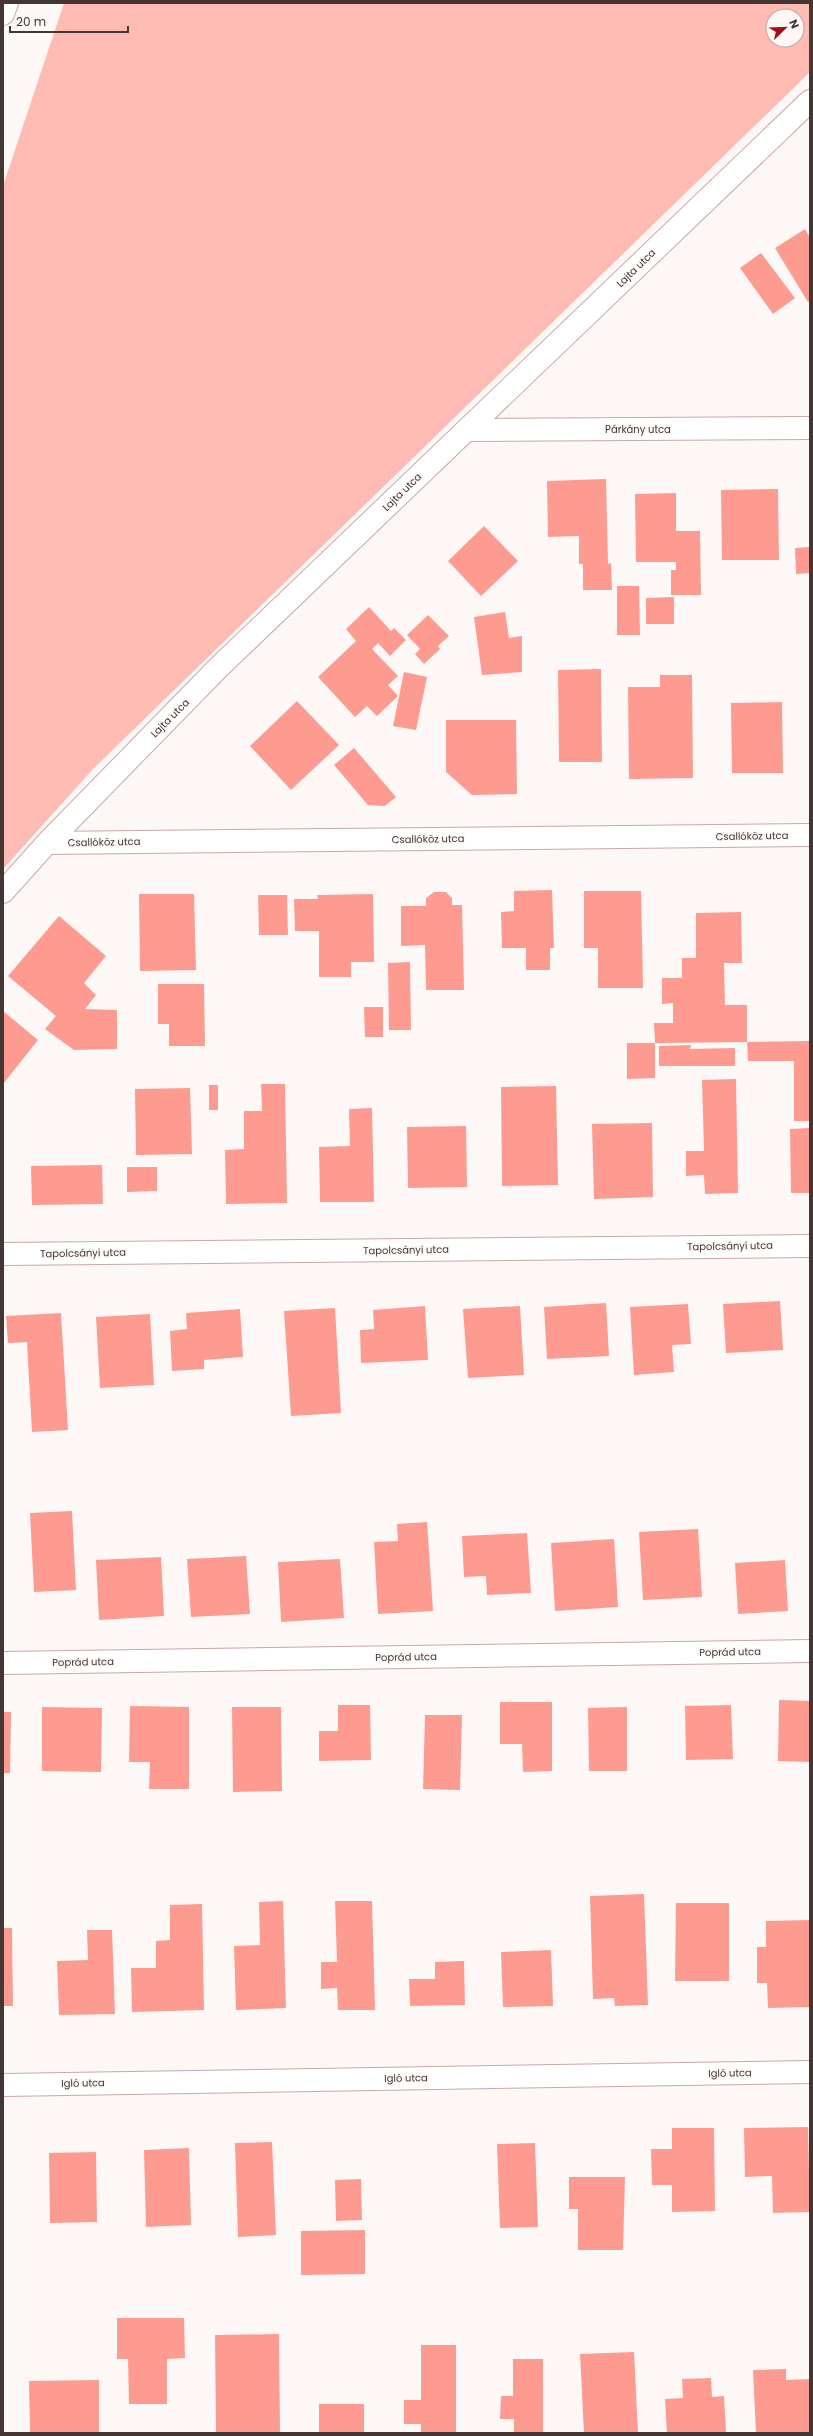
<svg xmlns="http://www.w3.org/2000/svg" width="813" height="2436" font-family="Poppins,sans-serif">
  <rect width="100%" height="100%" fill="#fdf7f6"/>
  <path fill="#febbb3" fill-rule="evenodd" d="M64,3H810V72L93,769L3,869V186ZM773,16H797V40H773Z"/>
  <path fill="#fe9b91" d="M805,229L810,238V300L808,302L775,248Z
    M761,253L795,298L773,314L740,268Z
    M606,479L608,564L611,563L612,590H583V564H579V536L548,537L547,481Z
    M778,489L779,560H722L721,490Z
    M676,493V531H700L701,595H671V570H676V562H636L635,494Z
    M484,526L518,561L481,596L448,561Z
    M810,547V573L796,574L795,548Z
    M617,586H639L640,635H617Z
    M674,597V624H646V598Z
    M369,607L391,631L394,628L406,640L390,656L378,643L372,649L398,676L388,685L398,696L377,716L367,706L355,717L318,677L356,641L346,629Z
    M505,612L509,638L522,636V672L482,675L474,617Z
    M428,615L449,636L438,646L440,649L424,664L415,654L420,649L407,635Z
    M601,669L602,762H559L558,670Z
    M404,672L427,677L416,730L393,726Z
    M660,675H692L693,778L629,779L628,687H660Z
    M297,701L339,745L291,790L250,746Z
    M782,702L783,773H732L731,703Z
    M446,720H516L517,794L472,795L446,772Z
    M354,748L396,797L385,806L368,805L334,765Z
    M552,890L554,948H550V970H526V948H502L501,912L514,911V891Z
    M584,891H641L643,988H598V948H584Z
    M434,892H446L452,898V905H462L464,990H426L425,945L401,946V906H426V898Z
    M139,894H194L196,970L140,971Z
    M373,894L374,962H351V977H319V931H295L294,899H318L317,895Z
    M258,895H287L288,935H259Z
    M741,912L742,963H724L725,1005H747V1042L810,1041L809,1121H794V1061H748L747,1042L655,1043L654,1023H673V1003L662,1004V978H682V958H696V913Z
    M59,916L106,956L84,983L96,995L85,1009L117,1010V1049L74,1050L45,1029L56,1016L8,976Z
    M410,962L411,1030H389L388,963Z
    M158,984H204L205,1046H169V1024H158Z
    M364,1007H383V1037H365Z
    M3,1011L38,1040L3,1084Z
    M627,1043H655V1078L627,1079Z
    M691,1045L690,1049L735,1048V1066H659V1046Z
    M736,1079L738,1193L705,1194L704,1175L686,1176V1151H704L702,1080Z
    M261,1084H285L287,1203L226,1204L225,1150L244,1149V1111H262Z
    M209,1085H218V1110H209Z
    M556,1086L558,1185L502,1186L501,1087Z
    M190,1088L192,1154L136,1155L135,1089Z
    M372,1108L374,1202H320L319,1147L350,1146L349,1109Z
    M652,1123L653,1197L594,1199L592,1124Z
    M466,1126L467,1187L408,1188L407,1127Z
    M810,1128V1193H791L790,1129Z
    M102,1165L103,1204L32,1205L31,1166Z
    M127,1167H157V1191L127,1192Z
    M780,1301L783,1350L726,1353L723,1304Z
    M606,1303L609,1356L547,1359L544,1307Z
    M688,1304L691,1344L672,1345L674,1372L634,1375L630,1307Z
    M425,1306L428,1360L361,1363L360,1330L374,1329L373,1310Z
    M520,1306L524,1375L468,1378L463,1309Z
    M335,1308L341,1413L291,1416L284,1311Z
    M240,1309L243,1357L204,1360V1369L172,1371L170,1331L187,1329L186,1313Z
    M61,1313L68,1430L32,1432L27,1342L8,1343L6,1316Z
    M150,1314L154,1385L100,1388L96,1317Z
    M72,1511L76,1590L34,1592L30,1513Z
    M427,1522L433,1611L378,1614L374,1542L398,1541L397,1524Z
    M698,1529L702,1597L643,1600L639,1532Z
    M527,1533L531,1593L487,1595L486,1576L464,1577L462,1536Z
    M614,1539L618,1607L555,1611L551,1543Z
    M246,1556L250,1614L191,1617L187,1559Z
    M161,1557L164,1616L99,1620L96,1560Z
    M340,1559L344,1618L281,1622L278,1562Z
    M785,1560L788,1611L738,1614L735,1563Z
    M779,1700L810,1701V1762L778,1761Z
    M500,1702H552V1771L523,1772L522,1744H500Z
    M338,1705H370L371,1760L319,1761V1731H338Z
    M731,1705L733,1759L686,1760L685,1706Z
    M130,1706L189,1707V1789H149L150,1762H129Z
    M42,1707L102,1708L101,1772L42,1771Z
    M232,1707H281L282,1791L233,1792Z
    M627,1707V1771H589L588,1708Z
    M3,1712H11L10,1773H3Z
    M425,1715H462L460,1790L423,1789Z
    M644,1894L648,2005L615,2006L614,1998L593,1999L590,1896Z
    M283,1901L286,2008L236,2010L234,1946L260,1945L259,1902Z
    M335,1901H372L375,2010H338L337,1988L321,1989V1962H337Z
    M676,1903H729V1981H675Z
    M202,1904L204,2010L132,2012L131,1968H156V1941L170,1940V1905Z
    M810,1920V2007L768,2008L767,1983H757V1947H766V1921Z
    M3,1928H12L13,2006H3Z
    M87,1930H112L115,2014L59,2015L57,1961L88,1960Z
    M551,1950L553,2006L503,2007L501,1952Z
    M464,1961L465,2005L410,2006L409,1979H435V1962Z
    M808,2127L810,2212L773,2213L772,2176L745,2177L744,2128Z
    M672,2128H714L715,2211L672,2212V2185H652L651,2149H672Z
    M272,2142L276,2235L238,2237L235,2143Z
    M535,2143L538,2227L500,2228L497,2144Z
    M189,2148L191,2225L146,2227L144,2150Z
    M96,2152L97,2222L50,2223L49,2153Z
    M569,2177H625L623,2250H578V2209H569Z
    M361,2179L362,2220L336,2221L335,2180Z
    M365,2230V2274L301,2275V2231Z
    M117,2318H184L185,2358L167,2359V2404H129L128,2359H117Z
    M279,2334L280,2433H216L215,2335Z
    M421,2345H456V2433H421V2424H404V2400H421Z
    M634,2352L638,2433H584L580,2354Z
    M513,2359H543V2433H514V2419H500L501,2396H513Z
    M786,2369V2380L810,2379V2433H756L753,2370Z
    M711,2378L712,2397L724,2396L726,2433H667L665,2399L683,2398L682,2379Z
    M99,2380V2433H30L29,2381Z
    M319,2404H364V2433H319Z"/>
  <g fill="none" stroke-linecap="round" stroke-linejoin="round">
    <defs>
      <path id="minor" d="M467,430L810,428
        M47,843L810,835
        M3,892L47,843L218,668L810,101
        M3,1254L810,1246
        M3,1663L810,1651
        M3,2085L810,2072"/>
      <path id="tertiary" d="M3,14L7,3"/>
    </defs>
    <use href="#minor" stroke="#c8a9a5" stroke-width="24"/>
    <use href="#tertiary" stroke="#c8a9a5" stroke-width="24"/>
    <use href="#minor" stroke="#fff" stroke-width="22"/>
    <use href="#tertiary" stroke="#fff" stroke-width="22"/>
  </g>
  <g text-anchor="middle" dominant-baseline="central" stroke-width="3" stroke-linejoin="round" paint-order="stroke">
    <g font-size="10" fill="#433634" stroke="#fdf7f6">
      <text transform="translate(636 268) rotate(-44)">Lajta utca</text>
      <text x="638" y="429">Párkány utca</text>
      <text transform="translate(402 492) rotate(-44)">Lajta utca</text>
      <text transform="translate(170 718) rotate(-45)">Lajta utca</text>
      <text transform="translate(752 836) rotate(-1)">Csallóköz utca</text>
      <text transform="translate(428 839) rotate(-1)">Csallóköz utca</text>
      <text transform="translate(104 842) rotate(-1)">Csallóköz utca</text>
      <text transform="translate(730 1246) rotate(-1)">Tapolcsányi utca</text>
      <text transform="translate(406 1250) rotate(-1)">Tapolcsányi utca</text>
      <text transform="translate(83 1253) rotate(-1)">Tapolcsányi utca</text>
      <text transform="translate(730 1652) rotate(-1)">Poprád utca</text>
      <text transform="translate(406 1657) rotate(-1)">Poprád utca</text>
      <text transform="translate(83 1662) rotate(-1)">Poprád utca</text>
      <text transform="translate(730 2073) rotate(-1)">Igló utca</text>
      <text transform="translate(406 2078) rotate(-1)">Igló utca</text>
      <text transform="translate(83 2083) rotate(-1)">Igló utca</text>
    </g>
  </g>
  <rect width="813" height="2436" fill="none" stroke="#433634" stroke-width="8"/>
  <g transform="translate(785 28) rotate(67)"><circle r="19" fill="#fdf7f6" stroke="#b3aaa8"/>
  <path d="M0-3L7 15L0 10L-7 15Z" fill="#a50d18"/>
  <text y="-6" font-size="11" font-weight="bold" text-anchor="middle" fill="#433634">N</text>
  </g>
  <path d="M10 26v6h118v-6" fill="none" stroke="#433634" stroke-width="2"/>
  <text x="16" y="26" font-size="12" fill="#433634" stroke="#fdf7f6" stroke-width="3" paint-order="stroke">20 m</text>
</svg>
